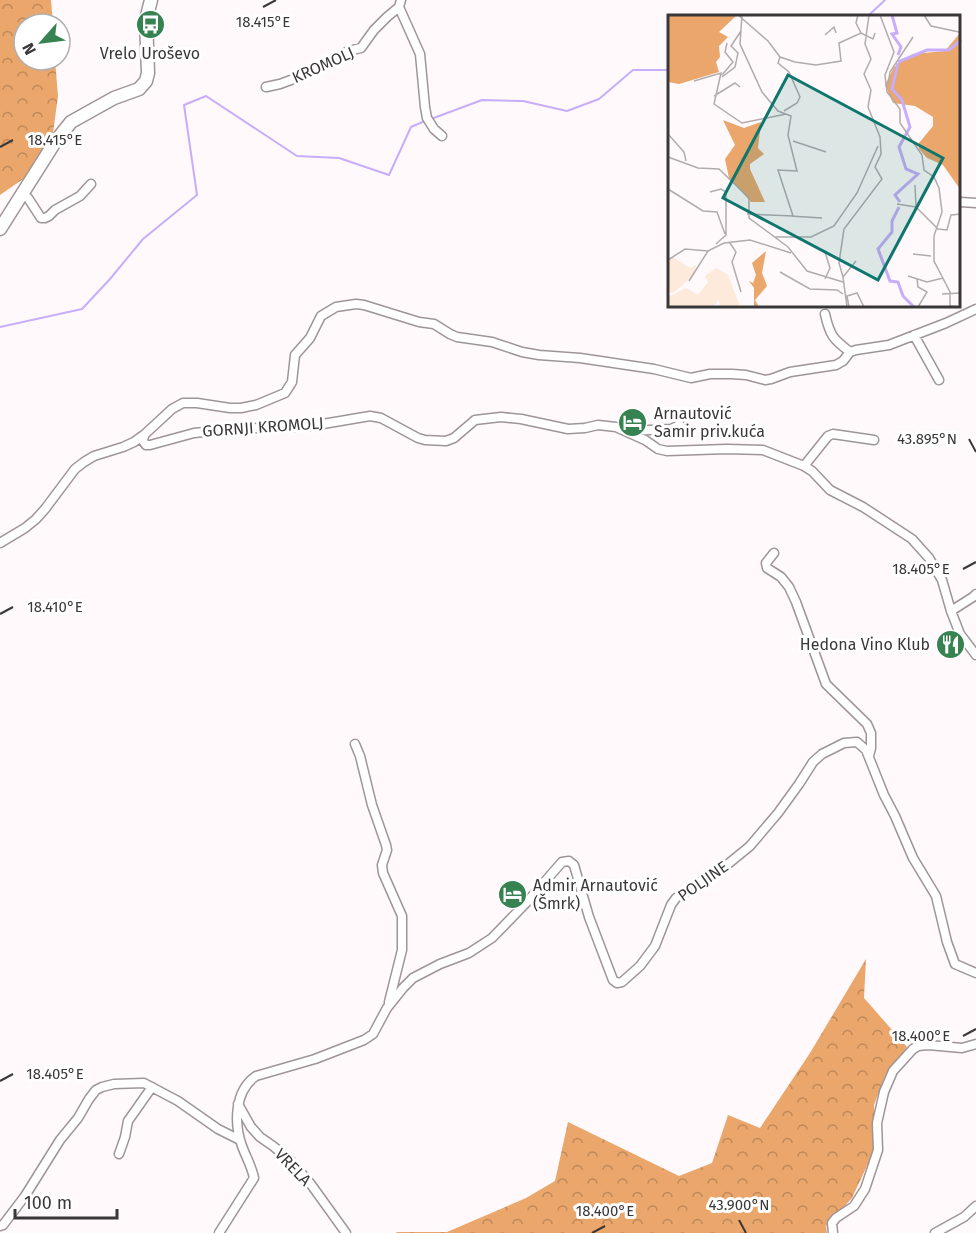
<svg xmlns="http://www.w3.org/2000/svg" width="976" height="1233" font-family="'Fira Sans',sans-serif">
  <defs>
    <pattern id="forest-crowns" width="20" height="18" patternUnits="userSpaceOnUse" patternTransform="scale(1.5)"><rect width="20" height="18" fill="#eaa66b"/><path d="M2 6a3 3 0 1 1 6 0M12 15a3 3 0 1 1 6 0" fill="none" stroke="#bf8859"/></pattern>
  </defs>
  <rect width="100%" height="100%" fill="#fff9fb"/>
  <path fill="url(#forest-crowns)" d="M0,0H51L53,24H24V60H55L58,96L52,140L26,177L0,195Z
    M866,959L864,998L907,1047L883,1081L874,1105V1151L852,1198L826,1226L827,1233H396L397,1232H447L526,1198L555,1181L568,1122L679,1176L712,1163L728,1115L760,1128L810,1053Z"/>
  <g fill="none" stroke-linecap="round" stroke-linejoin="round">
    <path stroke="#c8adfa" stroke-width="2" d="M863,16L869,15L885,0
      M431,119L482,100L523,101L567,111L599,99L633,70H670
      M0,327L82,309L110,279L143,239L197,195L184,105L206,96L297,156L339,158L389,175L411,127L425,121"/>
    <defs>
      <path id="street" d="M401,0L399,7L420,54L425,107L427,118L434,129L442,136
        M266,87L280,84L299,77L348,51L361,48L374,30L387,17L399,7
        M20,195L28,198L41,218H45L49,216L55,210L80,196L91,184
        M960,202L976,203
        M825,314C830,336 833,339 850,352
        M914,335L939,380
        M629,431L671,429L680,425
        M145,434C143,439 142,441 146,445H150L194,433L235,429L311,426L370,416L381,418L418,438L425,440L446,441L454,438L475,420L501,417L521,419L568,429L585,428L598,425L616,427L645,440L658,449L667,451L727,449L763,450L804,466L812,471L830,490L863,507L912,539L929,558L942,580L951,611L960,634L976,655
        M804,466L828,436L833,434L874,440
        M0,543L25,528L36,519L45,509L75,469L84,462L94,456L123,447L134,442L145,434L172,409L183,403H197L230,408H241L256,405L285,393L292,382L295,355L310,338L321,316L336,307L356,304L364,305L419,322L434,324L450,334L457,337L492,342L522,352L539,355L580,358L654,369L691,378L710,374H732L746,375L765,380L771,379L790,372L836,365L843,361L850,352L856,350L889,345L946,323L976,309
        M774,553L766,563L767,568L781,577L789,587L796,602L826,684L867,724L871,733V748L869,756
        M951,611L973,597L976,594
        M355,744L360,756L372,805L386,845L387,850L382,865L383,873L402,916V950L389,1002
        M238,1104L251,1127L260,1137L273,1146L291,1161L310,1183L346,1233
        M119,1154L125,1137L128,1121L152,1087
        M0,1226L3,1225L25,1196L60,1140L78,1118L89,1099L96,1090L102,1087L114,1084L144,1083L178,1101L218,1129L240,1140
        M219,1233L254,1178C252,1167 246,1157 242,1146C234,1124 234,1091 256,1076L315,1059L364,1040L373,1034L387,1008L403,988L413,978L440,964L469,953L492,938L527,902L562,862L569,861L574,865L589,917L613,980L617,983L622,982L640,966L655,946L671,905L676,898L728,864L750,846L778,813L799,784L813,762L822,754L844,743L857,742L866,750L884,795L895,816L913,858L936,896L947,942L955,964L976,973
        M833,1233L832,1223L836,1218L854,1206L865,1189L878,1150L877,1123L884,1092L893,1071L913,1049L918,1046L928,1045L962,1048L976,1044
        M935,1233L964,1217L976,1206"/>
      <path id="secondary" d="M0,229L55,142L71,122L114,98L139,89L146,81L148,73L146,20L151,0"/>
    </defs>
    <use href="#street" stroke="#9e9597" stroke-width="11"/>
    <use href="#secondary" stroke="#9e9597" stroke-width="15"/>
    <use href="#street" stroke="#fff" stroke-width="8"/>
    <use href="#secondary" stroke="#fff" stroke-width="12"/>
  </g>
  <path fill="none" stroke="#3a3738" stroke-width="2" d="M263,7L276,0M0,147L13,140M969,439L976,452M963,569L976,562M0,614L13,607M963,1036L976,1029M0,1081L13,1074M739,1220L746,1233M592,1233L605,1226"/>
  <defs>
    <symbol id="bus-disc" viewBox="-11 -11 22 22"><circle r="9.5" fill="#368250" stroke="#fff"/><path d="M-5-6H5V4H4V6H2V4H-2V6H-4V4H-5ZM-3.5-4V0h7V-4ZM-3.5 1.2v1.5H-2V1.2ZM2 1.2v1.5H3.5V1.2Z" fill="#fff"/></symbol>
    <symbol id="hotel-disc" viewBox="-11 -11 22 22"><circle r="9.5" fill="#368250" stroke="#fff"/><path d="M-6-4.5h1.5V1H6V5H4.5V3h-9V5H-6ZM-4 0a1.8 1.8 0 1 1 3.6 0ZM.5 0V-2.5h3Q6-2.5 6 0Z" fill="#fff"/></symbol>
    <symbol id="restaurant-disc" viewBox="-11 -11 22 22"><circle r="9.5" fill="#368250" stroke="#fff"/><path d="M-5-6h1v4h1v-4h1v4h1v-4h1v5L-1.5 .5V6h-2V.5L-5-1ZM5-6V6H3V1.5H1.5Q1.5-4 5-6Z" fill="#fff"/></symbol>
  </defs>
  <g fill-rule="evenodd">
    <use href="#bus-disc" x="134" y="8" width="33" height="33"/>
    <use href="#hotel-disc" x="616" y="406" width="33" height="33"/>
    <use href="#restaurant-disc" x="934" y="628" width="33" height="33"/>
    <use href="#hotel-disc" x="496" y="878" width="33" height="33"/>
  </g>
  <g text-anchor="middle" dominant-baseline="central" stroke-width="6" stroke-linejoin="round" paint-order="stroke">
    <g font-size="16" fill="#3a3738" stroke="#fff" text-anchor="start">
      <text x="150" y="53" text-anchor="middle">Vrelo Uroševo</text>
      <text x="654" y="413">Arnautović<tspan x="654" dy="18">Samir priv.kuća</tspan></text>
      <text x="930" y="644" text-anchor="end">Hedona Vino Klub</text>
      <text x="533" y="885">Admir Arnautović<tspan x="533" dy="18">(Šmrk)</tspan></text>
    </g>
    <g font-size="16" fill="#3a3738" stroke="#fff">
      <text transform="translate(323 65) rotate(-24)">KROMOLJ</text>
      <text transform="translate(263 427) rotate(-4)">GORNJI KROMOLJ</text>
      <text transform="translate(703 881) rotate(-35)">POLJINE</text>
      <text transform="translate(293 1167) rotate(46)">VRELA</text>
    </g>
  </g>
  <g transform="translate(668 15)">
    <rect width="292" height="292" fill="#fff9fb"/>
    <path d="M5,242L22,253L28,250L27,259L5,278L0,277V246ZM48,253L60,260L72,292H52L51,285L45,292H0V282L18,273L30,280L40,267L37,261Z" fill="#fdeadb"/>
    <path d="M0,0H69L51,17L60,22L51,31L52,42L48,47L51,57L11,69L0,67ZM292,18V174L275,150L259,143L251,134V128L265,111V102L247,91L225,88L217,70L226,52L237,44L245,39L277,36ZM55,105L76,113L93,107L90,133L96,139L82,149V154L97,187H83L61,163L57,144L67,130ZM98,236L94,258L99,271L87,285L91,292H86V273L81,266L85,268L88,260L84,248Z" fill="#eaa66b"/>
    <path fill="none" stroke="#c8adfa" stroke-width="3" d="M224,0L229,18L224,19L233,32L230,40M230,47L259,35H281L293,25M230,48L224,74L234,85L242,112L231,132L238,154L250,159L227,180L232,187M231,192L224,206V217L210,234L222,266L230,267L235,281L246,292"/>
    <path fill="none" stroke="#b0abad" stroke-width="1.5" d="M70,0L100,26L112,42L127,47L148,50L173,46L171,28L193,18L205,24L207,18M74,0L72,29L94,77L110,96L123,101L120,120L129,156L110,155L125,201L79,199M190,0L188,8L193,18M212,0L226,37L217,60L219,77L232,94V108L254,140L256,155L266,162L271,173L274,197L266,221V246L282,277V291L290,292M256,0L263,11L291,17M157,20L166,12L168,18M112,42L110,48L121,57L132,82L129,88L116,96M54,60L65,47L57,37L59,28M54,62L67,52L70,38L63,31L73,16M26,66L53,58L46,89L74,108L118,99M220,70L222,57L245,22M46,81L67,68L72,72M0,119L16,137L18,146M125,126L158,137M0,142L30,153L51,154L81,183V203L120,232L139,256L175,267M247,170L248,192L270,214L279,215L283,200L293,199M0,174L35,196L49,197L57,219M42,177L53,174L58,177V220L48,229M229,189L248,192M122,201L154,203M107,222H143L166,211L189,178L210,131M62,228L68,237L64,247L73,277M157,237L162,253L157,264M245,239L263,241M0,245L17,234L40,236L56,228L82,225L123,238M112,257L142,274L169,275L175,279M240,261L259,267L275,263M175,262L171,248L176,214L214,164L207,152L213,139L212,122L200,92L203,75L196,59L203,44L197,29L201,0M249,264L250,272L259,277L250,292M21,266L40,236M274,279L293,278M179,292L175,262L188,246M181,292L179,281L189,278L196,292"/>
    <path fill="#0f766e" fill-opacity="0.15" stroke="#0f766e" stroke-width="3" d="M120,60L275,143L210,265L55,183Z"/>
    <rect width="292" height="292" fill="none" stroke="#3a3738" stroke-width="3"/>
  </g>
  <g font-size="15" text-anchor="middle" fill="#3a3738" stroke="#fff" stroke-width="6" stroke-linejoin="round" paint-order="stroke">
    <text x="263" y="27">18.415°E</text>
    <text x="55" y="145">18.415°E</text>
    <text x="927" y="444">43.895°N</text>
    <text x="921" y="574">18.405°E</text>
    <text x="55" y="612">18.410°E</text>
    <text x="921" y="1041">18.400°E</text>
    <text x="55" y="1079">18.405°E</text>
    <text x="739" y="1210">43.900°N</text>
    <text x="605" y="1216">18.400°E</text>
  </g>
  <g transform="translate(42 42) rotate(242)"><circle r="28" fill="#ffffff" stroke="#b0afaf" stroke-width="1.5"/>
  <path d="M0-4.5L10 22L0 15L-10 22Z" fill="#368250"/>
  <text y="-9" font-size="16" font-weight="bold" text-anchor="middle" fill="#3a3738">N</text>
  </g>
  <path d="M15 1209v9h102v-9" fill="none" stroke="#3a3738" stroke-width="3"/>
  <text x="24" y="1209" font-size="18" fill="#3a3738" stroke="#ffffff" stroke-width="4.5" paint-order="stroke">100 m</text>
</svg>
